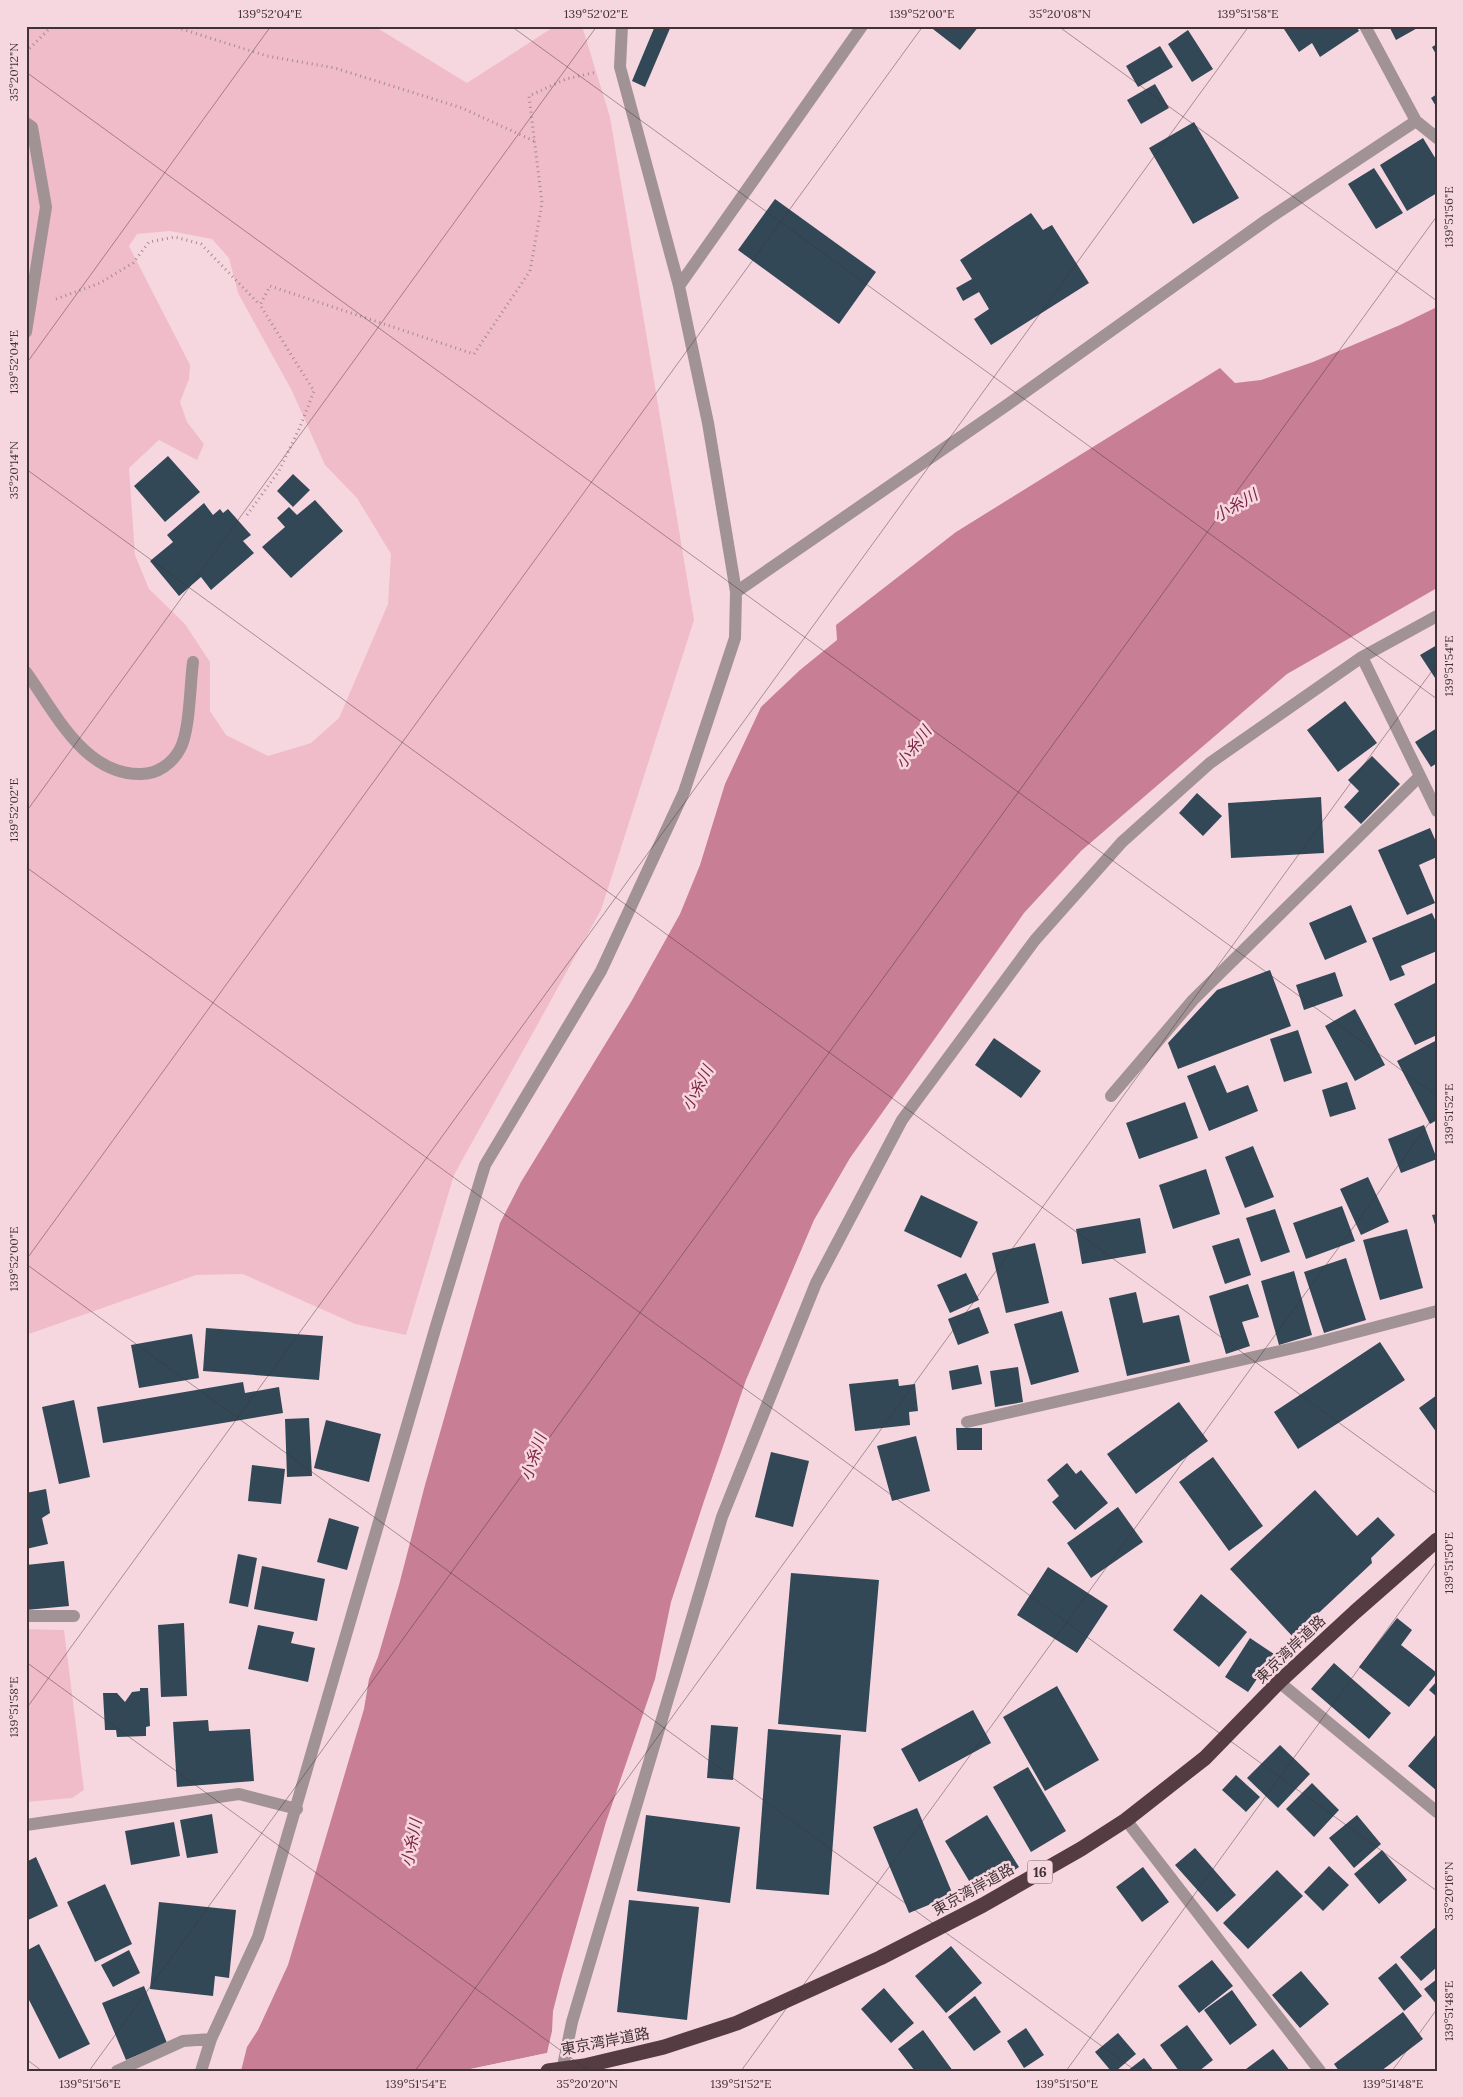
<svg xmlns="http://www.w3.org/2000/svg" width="1463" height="2097" font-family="Lora,'Noto Sans JP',serif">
  <rect width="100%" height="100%" fill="#f7d7df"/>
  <path fill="#f0bcca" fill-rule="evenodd" d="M26,26H374L467,83L555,26H582L610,117L694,620L601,910L454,1175L406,1335L355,1324L243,1274L196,1275L26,1335ZM170,231L212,239L229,258L238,293L292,391L325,465L357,498L391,554L388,604L339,718L311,743L268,756L226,735L210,711V662L185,624L149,589L135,555L129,468L159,440L197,460L204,444L187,422L180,402L189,379L190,365L129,246L137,234Z
    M26,1629L64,1630L84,1790L72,1798L26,1802Z"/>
  <path fill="#c87e94" d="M1437,307V588L1287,674L1081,851L1024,913L850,1158L814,1220L746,1380L704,1501L671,1602L655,1679L606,1822L562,1976L553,2011L552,2031L547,2053L461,2071H241L247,2047L258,2030L288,1965L364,1709L369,1679L378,1657L399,1585L425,1485L500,1223L521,1182L631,1002L680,914L700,865L725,784L761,707L800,670L837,640L836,625L956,532L1220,368L1235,383L1261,380L1313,362L1400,325Z"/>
  <path fill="#f7d7df" d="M547,2053V2055L473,2071H461Z"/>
  <path fill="#324857" d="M655,26H671L645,87L632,81Z
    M929,26H979L960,50Z
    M1282,26H1356L1359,31L1320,57L1312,43L1299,52Z
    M1389,26H1421L1396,40Z
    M1188,30L1213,69L1192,82L1168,44Z
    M1437,44V56L1432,47Z
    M1160,46L1173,67L1138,87L1126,66Z
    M1155,84L1169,108L1141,124L1127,100Z
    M1437,94V108L1431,98Z
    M1194,122L1239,198L1193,224L1149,148Z
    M1423,138L1437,161V193L1407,211L1380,165Z
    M1374,168L1403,213L1376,229L1348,184Z
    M775,199L876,272L839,324L738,250Z
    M1031,213L1043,230L1052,225L1089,283L991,345L974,319L989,309L979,292L963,301L956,288L972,279L960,260Z
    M168,456L200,492L165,522L134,486Z
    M293,474L310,490L293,507L277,491Z
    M315,500L343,531L291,578L262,547L285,527L277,518L289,507L297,515Z
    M204,503L213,515L220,509L223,513L228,509L251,535L243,541L254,553L211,590L201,577L179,596L150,561L173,542L167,535Z
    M1437,645V681L1420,655Z
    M1345,701L1377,743L1338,772L1307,730Z
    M1437,728V763L1431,767L1415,742Z
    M1372,756L1400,784L1361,824L1344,807L1359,791L1348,780Z
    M1197,793L1222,816L1203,836L1179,813Z
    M1321,797L1324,853L1231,858L1228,803Z
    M1430,828L1437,844V857L1419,865L1435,903L1407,915L1378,850Z
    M1351,905L1367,942L1325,960L1309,923Z
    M1432,913L1437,924V951L1401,966L1405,975L1390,981L1372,938Z
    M1270,970L1291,1026L1178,1069L1168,1043L1217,990Z
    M1335,972L1343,996L1304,1010L1296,985Z
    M1437,982V1035L1415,1045L1394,1004Z
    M1355,1009L1385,1065L1355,1081L1325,1026Z
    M1298,1030L1312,1073L1284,1082L1270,1039Z
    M994,1038L1041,1071L1021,1098L975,1065Z
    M1437,1040V1120L1430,1124L1397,1061Z
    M1215,1065L1227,1093L1248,1085L1258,1111L1209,1131L1187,1076Z
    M1347,1082L1356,1109L1330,1117L1322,1090Z
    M1185,1102L1198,1138L1139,1159L1126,1123Z
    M1424,1125L1437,1159L1401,1173L1388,1139Z
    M1253,1146L1274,1197L1245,1208L1225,1157Z
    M1206,1169L1220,1214L1173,1229L1159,1185Z
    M1368,1177L1389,1222L1361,1235L1340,1189Z
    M921,1195L978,1222L961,1258L904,1231Z
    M1342,1206L1355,1241L1306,1259L1293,1223Z
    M1275,1209L1290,1252L1261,1262L1246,1218Z
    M1437,1214V1228H1436L1432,1215Z
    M1140,1218L1146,1253L1082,1264L1076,1229Z
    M1407,1229L1423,1288L1380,1300L1363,1240Z
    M1239,1238L1251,1275L1225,1284L1212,1246Z
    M1035,1243L1049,1303L1006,1313L992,1253Z
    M1346,1258L1366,1320L1324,1333L1304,1272Z
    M1294,1271L1312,1335L1279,1345L1261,1281Z
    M966,1273L979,1300L950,1313L937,1285Z
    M1248,1284L1259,1317L1242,1322L1250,1346L1226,1354L1209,1296Z
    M1136,1292L1143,1323L1179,1315L1190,1362L1127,1376L1109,1298Z
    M979,1307L989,1333L958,1345L948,1319Z
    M1062,1311L1079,1372L1031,1385L1014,1324Z
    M206,1328L323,1336L319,1380L203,1371Z
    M192,1334L199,1378L139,1388L131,1345Z
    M1380,1342L1405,1380L1298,1449L1274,1412Z
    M978,1365L982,1384L952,1390L949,1371Z
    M1018,1367L1023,1402L995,1407L990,1371Z
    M898,1379L899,1386L915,1384L918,1411L909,1412L910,1425L855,1431L849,1384Z
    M243,1382L245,1393L279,1387L283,1413L103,1443L97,1407Z
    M1437,1395V1433L1419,1408Z
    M74,1400L90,1477L59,1484L42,1407Z
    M1179,1402L1208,1441L1136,1494L1107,1454Z
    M309,1418L312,1476L287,1477L285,1419Z
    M326,1420L381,1434L369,1482L314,1468Z
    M956,1428H982V1450H957Z
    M916,1436L930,1491L892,1501L877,1446Z
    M771,1452L809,1461L793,1527L755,1517Z
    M1213,1457L1263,1526L1229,1551L1179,1482Z
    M1067,1463L1076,1474L1081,1470L1108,1503L1075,1530L1052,1502L1059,1496L1047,1480Z
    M252,1465L285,1469L281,1504L248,1501Z
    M46,1489L50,1513L42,1518L48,1544L26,1549V1493Z
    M1315,1490L1357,1536L1378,1517L1395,1535L1371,1558L1372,1563L1293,1637L1230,1569Z
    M1118,1507L1143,1542L1091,1578L1067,1543Z
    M329,1518L359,1527L347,1570L317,1562Z
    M238,1554L257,1558L248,1607L229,1603Z
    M64,1561L69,1606L26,1610V1565Z
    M262,1566L325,1579L317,1621L254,1609Z
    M1048,1567L1108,1606L1077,1653L1017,1615Z
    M791,1573L879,1580L866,1732L778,1724Z
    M1201,1594L1247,1632L1219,1667L1173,1630Z
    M1397,1618L1412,1630L1401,1645L1437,1673L1409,1707L1359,1667Z
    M184,1623L187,1696L161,1697L158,1625Z
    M258,1625L294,1632L291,1643L315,1648L308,1682L248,1669Z
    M1250,1638L1274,1654L1248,1692L1225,1677Z
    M1334,1663L1391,1713L1369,1739L1311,1689Z
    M1437,1681V1697L1429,1690Z
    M1057,1686L1099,1760L1045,1791L1003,1717Z
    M140,1688H148L150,1726L146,1727V1736L117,1737L116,1730H105L103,1693H117L125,1702L132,1692L140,1691Z
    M973,1710L991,1743L919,1782L901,1749Z
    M208,1720L209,1731L250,1729L254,1781L177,1787L173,1722Z
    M711,1725L738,1727L733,1780L707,1778Z
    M768,1729L841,1735L829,1895L756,1889Z
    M1437,1733V1791L1408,1766Z
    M1280,1745L1310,1774L1278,1808L1247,1778Z
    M1028,1767L1066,1831L1031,1852L993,1787Z
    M1236,1775L1260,1797L1246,1812L1222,1790Z
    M1312,1783L1339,1810L1314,1837L1286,1809Z
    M917,1808L953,1895L909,1913L873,1827Z
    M212,1814L218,1853L187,1858L180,1820Z
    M646,1815L740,1827L730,1903L637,1891Z
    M987,1815L1019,1867L977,1894L945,1841Z
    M1357,1815L1381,1844L1354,1868L1329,1838Z
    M174,1822L180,1856L131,1865L125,1831Z
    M1195,1848L1236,1895L1217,1912L1175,1865Z
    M1382,1850L1407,1880L1379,1904L1354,1874Z
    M36,1857L58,1906L26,1921V1862Z
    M1329,1866L1349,1885L1323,1911L1304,1892Z
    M1143,1867L1169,1902L1142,1922L1116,1887Z
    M1277,1870L1303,1896L1248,1949L1223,1923Z
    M105,1884L132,1944L95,1962L67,1902Z
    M629,1900L699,1907L687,2020L617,2012Z
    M159,1902L236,1910L229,1978L215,1976L213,1996L150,1989Z
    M1437,1926V1967L1421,1981L1400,1957Z
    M39,1944L90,2044L59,2059L26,1994V1951Z
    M951,1946L982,1983L946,2013L915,1976Z
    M129,1950L140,1973L113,1987L101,1965Z
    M1212,1960L1233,1986L1199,2013L1178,1986Z
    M1396,1963L1422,1996L1404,2011L1378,1978Z
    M1301,1971L1329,2004L1300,2028L1272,1995Z
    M1437,1979V2005L1424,1989Z
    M144,1986L167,2043L126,2060L102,2003Z
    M884,1988L914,2023L891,2043L861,2009Z
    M1232,1990L1257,2025L1230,2045L1204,2010Z
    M975,1996L1001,2032L974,2051L948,2017Z
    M1403,2012L1423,2039L1381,2071H1339L1334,2064Z
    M1187,2025L1213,2060L1199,2071H1179L1160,2045Z
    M1026,2028L1044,2055L1024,2068L1007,2041Z
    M923,2030L953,2071H915L898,2049Z
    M1118,2033L1136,2054L1116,2071H1111L1095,2052Z
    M1273,2049L1290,2071H1248L1246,2069Z
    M1144,2058L1154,2071H1127Z"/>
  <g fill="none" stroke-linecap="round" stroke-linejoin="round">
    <path stroke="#a28b91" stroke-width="3" stroke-dasharray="1 4" stroke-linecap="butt" d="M172,26L267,56L335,68L462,108L534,141
      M26,52L52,26
      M56,299L100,283L133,263L149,242L175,237L201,244L260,305
      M247,515L279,471L300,427L314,391L260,305L270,286L474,354L530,271L542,203L529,96L566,79L597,72"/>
    <path stroke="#a09295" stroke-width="12" d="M1365,26L1416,121
      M26,123L32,127L46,207L26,332
      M679,286L862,26
      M736,592L1007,405L1268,219L1416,121L1437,138
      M1362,657L1437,811
      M26,672C55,712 84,775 141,774C157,774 172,764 180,749C190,731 190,684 193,662
      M1111,1096L1193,1000L1420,776
      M967,1422L1311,1344L1437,1311
      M26,1616H74
      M1279,1682L1437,1812
      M1126,1820L1320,2071
      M26,1825L239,1794L297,1809
      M117,2071L183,2041L211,2039
      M201,2071L211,2039L258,1937L436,1326L485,1165L601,971L684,792L735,638L736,592L708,423L679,286L620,67L622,26
      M562,2071L572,2022L722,1517L816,1283L902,1120L1035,940L1122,842L1210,763L1362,657L1437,616"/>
    <path stroke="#553c43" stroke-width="15" d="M548,2071L584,2066L664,2047L737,2023L880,1958L983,1905L1081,1849L1126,1820L1205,1758L1279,1682L1355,1612L1437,1540"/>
  </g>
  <path fill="none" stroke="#403337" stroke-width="1" stroke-opacity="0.45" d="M511,26L1437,699M1058,26L1437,301M26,72L1437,1096M26,364L271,26M26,469L1437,1494M26,812L597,26M26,867L1437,1891M26,1260L923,26M26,1264L1136,2071M26,1662L589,2071M26,1709L1249,26M26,2059L42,2071M89,2071L1437,216M415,2071L1437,664M741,2071L1437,1112M1066,2071L1437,1561M1392,2071L1437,2009"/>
  <g text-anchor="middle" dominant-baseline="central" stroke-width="5" stroke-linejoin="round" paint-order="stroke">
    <rect fill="#f7d7df" stroke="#776469" stroke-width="1" x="1027.5" y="1860.5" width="25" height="23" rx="4"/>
    <g font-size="14" font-weight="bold" fill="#403337">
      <text x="1040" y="1872">16</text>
    </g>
    <g font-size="15" fill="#403337" stroke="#f7d7df">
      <text transform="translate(1290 1649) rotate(-44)">東京湾岸道路</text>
      <text transform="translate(973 1889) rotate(-29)">東京湾岸道路</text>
      <text transform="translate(605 2041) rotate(-11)">東京湾岸道路</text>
    </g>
    <g font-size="16" font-style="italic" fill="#7d2546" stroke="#f7d7df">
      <text transform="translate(1235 505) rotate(-30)">小糸川</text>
      <text transform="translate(913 747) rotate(-53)">小糸川</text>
      <text transform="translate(697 1088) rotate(-62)">小糸川</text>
      <text transform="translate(533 1457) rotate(-71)">小糸川</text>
      <text transform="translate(411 1843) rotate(-79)">小糸川</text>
    </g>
  </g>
  <rect width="1463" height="2097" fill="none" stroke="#f7d7df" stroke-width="55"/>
  <rect x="28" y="28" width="1408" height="2042" fill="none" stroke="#403337" stroke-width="2"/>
  <g font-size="12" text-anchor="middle" fill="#403337">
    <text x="270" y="18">139°52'04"E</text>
    <text x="596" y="18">139°52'02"E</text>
    <text x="922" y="18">139°52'00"E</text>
    <text x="1060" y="18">35°20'08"N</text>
    <text x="1248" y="18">139°51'58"E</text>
    <text transform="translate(14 72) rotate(-90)" y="4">35°20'12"N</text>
    <text transform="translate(1449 217) rotate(-90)" y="4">139°51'56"E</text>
    <text transform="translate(14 362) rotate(-90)" y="4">139°52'04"E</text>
    <text transform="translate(14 470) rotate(-90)" y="4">35°20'14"N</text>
    <text transform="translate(1449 666) rotate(-90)" y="4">139°51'54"E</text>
    <text transform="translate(14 810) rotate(-90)" y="4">139°52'02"E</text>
    <text transform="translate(1449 1114) rotate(-90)" y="4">139°51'52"E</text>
    <text transform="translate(14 1259) rotate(-90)" y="4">139°52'00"E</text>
    <text transform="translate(1449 1563) rotate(-90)" y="4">139°51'50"E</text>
    <text transform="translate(14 1707) rotate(-90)" y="4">139°51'58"E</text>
    <text transform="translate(1449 1891) rotate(-90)" y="4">35°20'16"N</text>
    <text transform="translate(1449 2011) rotate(-90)" y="4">139°51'48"E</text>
    <text x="90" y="2088">139°51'56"E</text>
    <text x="416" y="2088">139°51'54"E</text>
    <text x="587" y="2088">35°20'20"N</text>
    <text x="741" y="2088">139°51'52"E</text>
    <text x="1067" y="2088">139°51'50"E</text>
    <text x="1393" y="2088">139°51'48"E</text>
  </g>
</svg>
